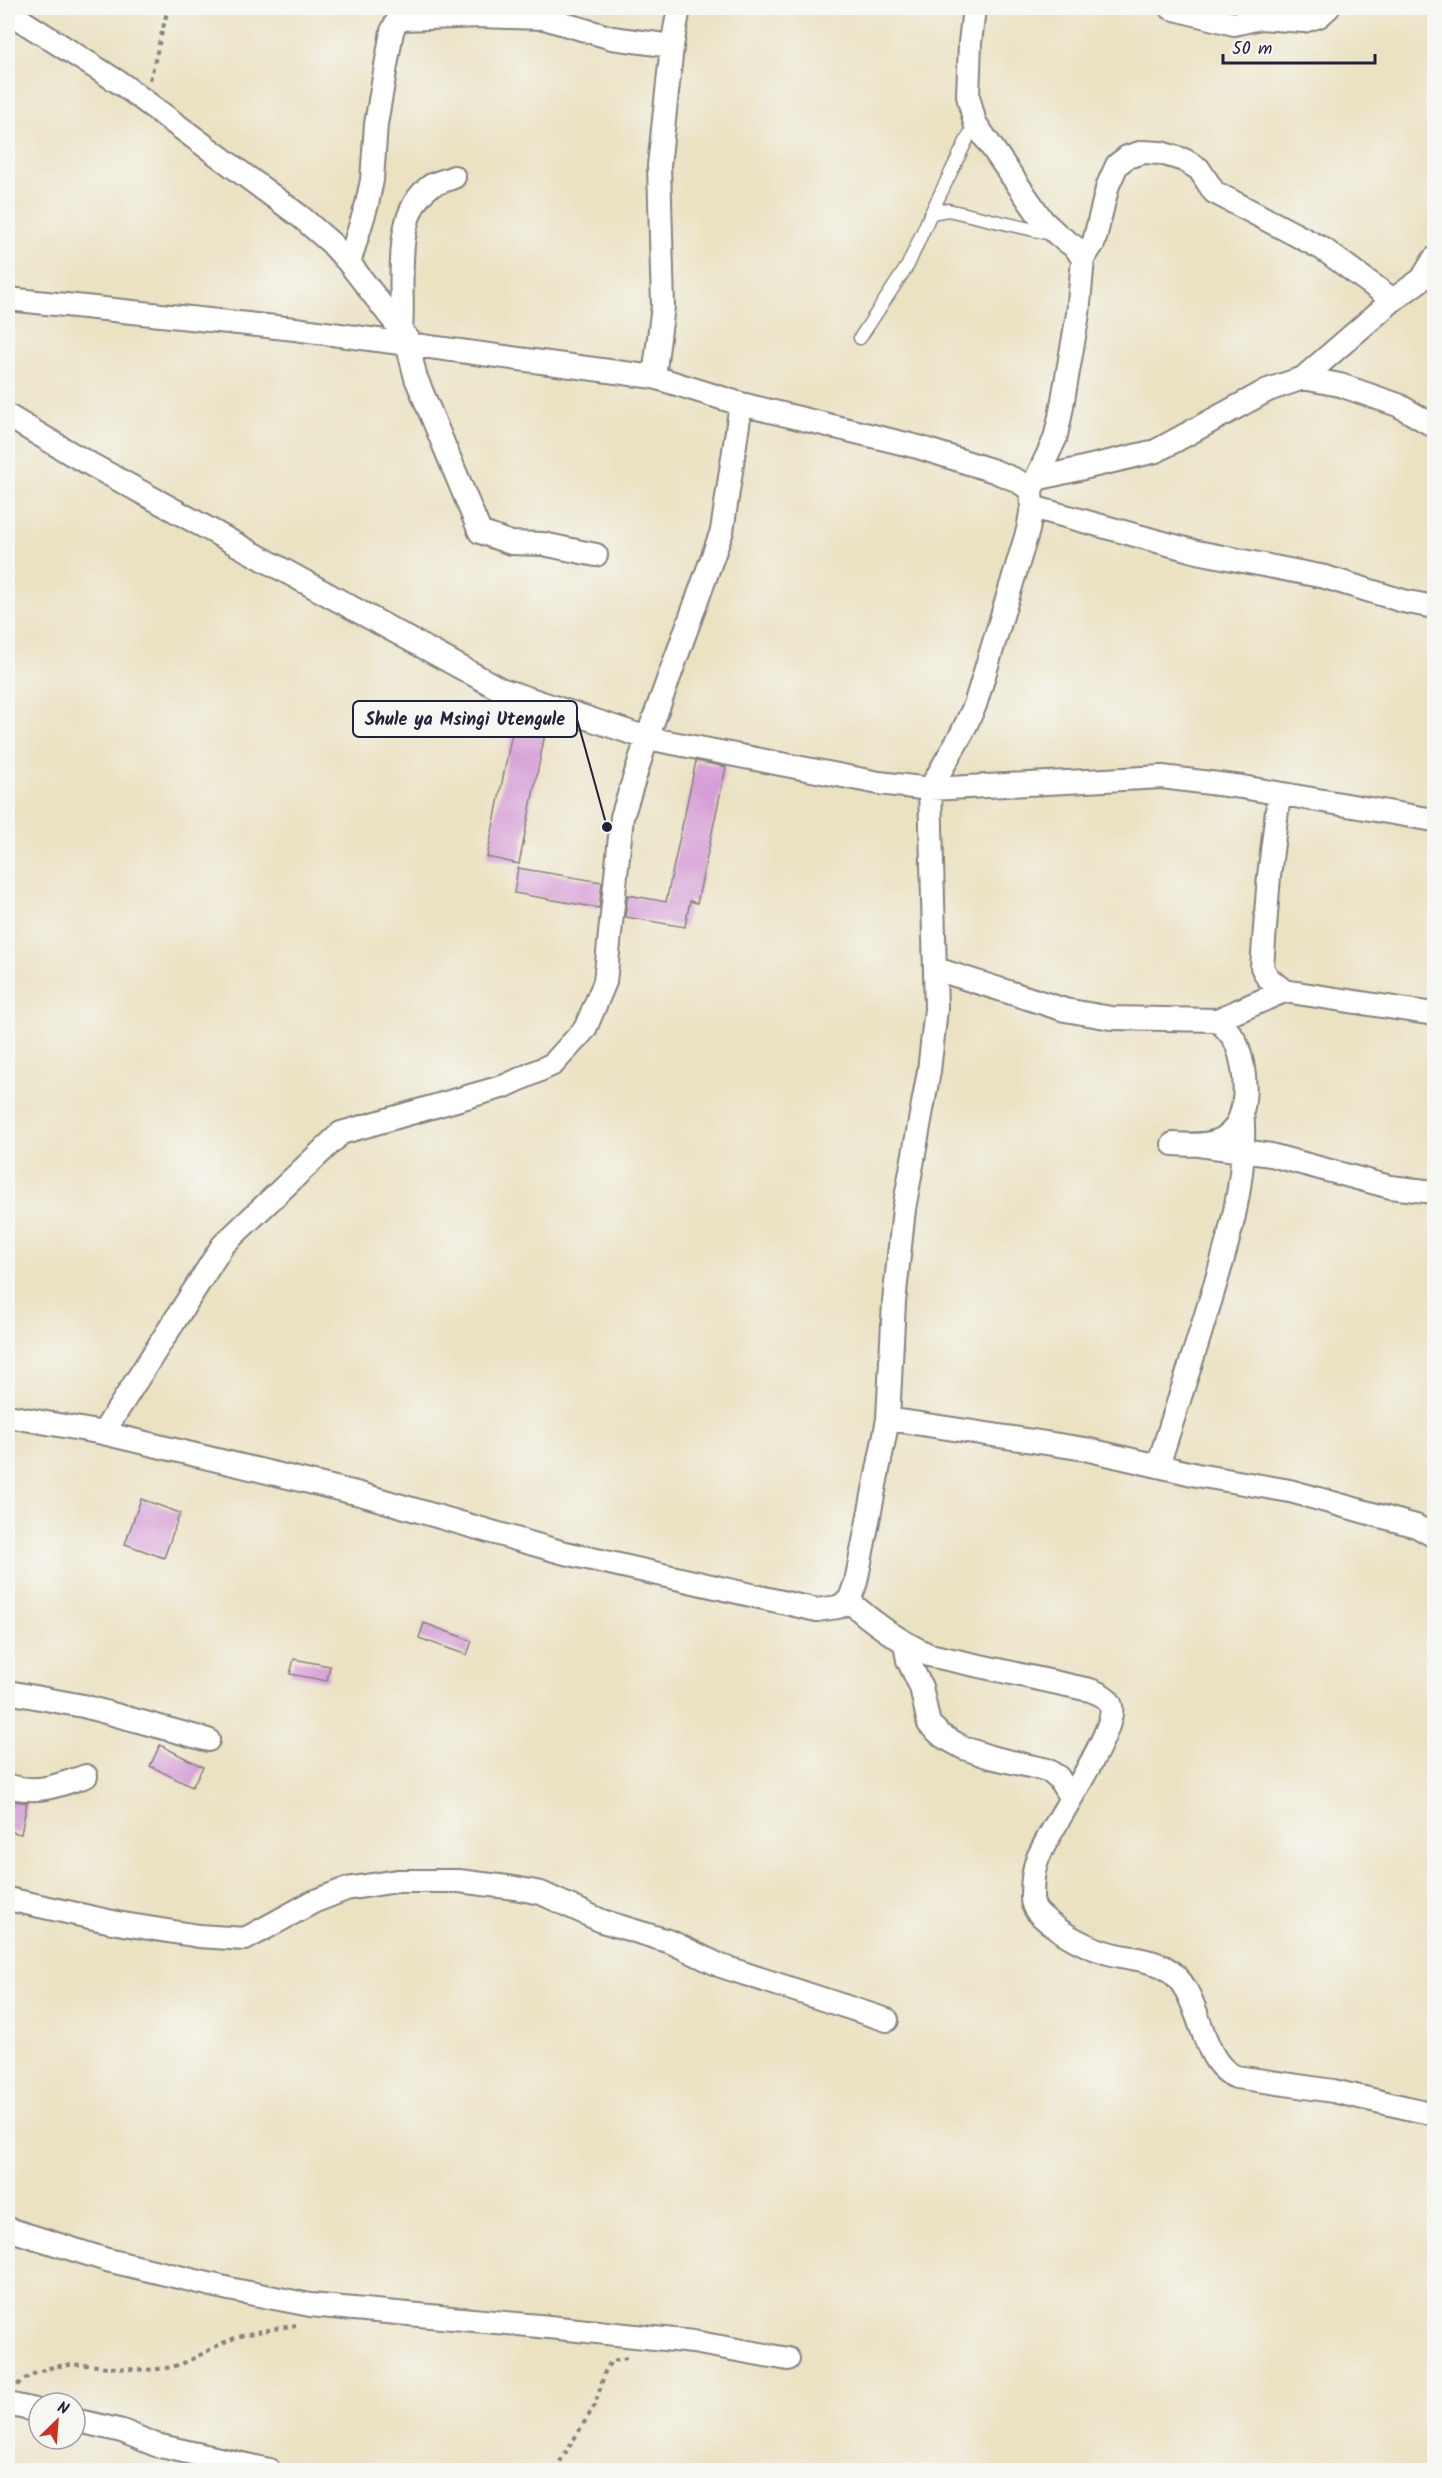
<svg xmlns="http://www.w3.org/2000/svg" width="1442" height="2478" font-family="Kalam,sans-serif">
  <rect width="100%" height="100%" fill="#f6f6f2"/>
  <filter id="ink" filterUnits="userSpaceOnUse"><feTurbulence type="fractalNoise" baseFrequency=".0167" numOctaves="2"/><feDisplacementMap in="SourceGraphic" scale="12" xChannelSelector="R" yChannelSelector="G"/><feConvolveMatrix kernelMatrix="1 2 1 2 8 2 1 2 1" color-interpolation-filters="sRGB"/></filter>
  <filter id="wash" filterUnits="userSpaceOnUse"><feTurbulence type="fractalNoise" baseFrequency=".008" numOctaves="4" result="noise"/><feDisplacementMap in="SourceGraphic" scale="24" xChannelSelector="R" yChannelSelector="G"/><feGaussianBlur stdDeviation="1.35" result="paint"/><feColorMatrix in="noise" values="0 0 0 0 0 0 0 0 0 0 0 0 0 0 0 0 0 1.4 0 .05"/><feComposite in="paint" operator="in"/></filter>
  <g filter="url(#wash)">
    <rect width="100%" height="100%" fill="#ebe2c2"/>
    <g id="blocks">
      <path fill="#d69ed7" d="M515,718L547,724L519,864L487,857Z
        M696,761L726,767L697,903L690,901L685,927L625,917L628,895L666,902Z
        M518,868L602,882L599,908L514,893Z
        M141,1499L180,1513L164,1558L125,1544Z
        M424,1623L472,1641L467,1655L419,1638Z
        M294,1659L330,1666L327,1681L290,1674Z
        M160,1745L203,1767L192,1787L150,1766Z
        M8,1800L27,1803L21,1834L8,1831L11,1808L8,1807Z"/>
    </g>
  </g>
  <g filter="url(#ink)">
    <use href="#blocks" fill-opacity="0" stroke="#86827e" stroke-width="1.5"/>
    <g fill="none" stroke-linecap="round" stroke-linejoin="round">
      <defs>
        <path id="service" d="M931,213L948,210L1051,234
          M860,338L908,265L931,213L975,123"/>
        <path id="minor" d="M1171,8L1234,24L1260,18L1304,21L1319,16L1328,8
          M8,12L123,85L301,217L331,243L349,263L411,343
          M1083,259L1094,242L1108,185L1117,165L1127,157L1143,152L1161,153L1184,160L1199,169L1214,192L1323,249L1393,300
          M349,263L367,204L372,180L376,124L392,31L396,23L403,19L479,16L544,18L612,38L672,46
          M8,299L295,329L654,377L741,404L918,447L994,471L1016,480L1031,490
          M401,330C405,288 390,212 432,185C438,182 447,180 454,177
          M407,343L416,378L480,532L511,543L543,544L596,555
          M654,377L663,306L659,166L672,46L679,8
          M1303,378L1393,300L1422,279L1434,259
          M8,416L70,453L500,689L647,738L879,783L930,789L1162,777L1242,787L1434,820
          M1036,479L1156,451L1268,390L1303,378L1340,385L1398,405L1434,426
          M1032,507L1197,552L1325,577L1403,601L1434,607
          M1279,794L1269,876L1262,967L1267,977L1284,991
          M936,969L1065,1010L1111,1018L1217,1020L1284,991L1434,1014
          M1173,1144C1188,1145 1206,1146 1220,1140C1252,1125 1247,1073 1237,1045C1233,1035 1225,1027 1217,1020
          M1199,1145L1271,1155L1390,1187L1434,1192
          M8,1416L103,1433L360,1494L561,1552L817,1610L838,1607L849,1601L856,1582L888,1419L894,1302L904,1209L929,1071L936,1009L930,789L962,733L975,705L1028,530L1032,507L1031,490L1055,439L1060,417L1078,314L1083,259L1076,248L1058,235L1043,221L975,123L968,96L970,43L974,8
          M888,1419L1085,1449L1197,1475L1290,1491L1416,1526L1434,1536
          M103,1433L223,1245L341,1133L505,1086L553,1064L585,1029L605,982L622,817L647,738L722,531L741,404
          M1158,1466C1173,1418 1189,1370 1204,1321C1225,1253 1249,1183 1242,1110
          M849,1601C873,1623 899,1641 929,1655L1090,1690C1098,1693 1109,1697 1111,1706C1118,1731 1049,1829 1037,1860C1033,1871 1032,1884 1032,1896C1031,1909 1041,1916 1051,1924C1072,1940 1095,1951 1121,1956C1136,1959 1150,1960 1164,1967C1204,1988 1196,2061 1236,2077L1333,2091L1434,2114
          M905,1644L908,1660L921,1687L929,1724L942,1736L964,1748L990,1757L1047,1770L1058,1777L1070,1797
          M8,1692L83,1706L208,1740
          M8,1786C40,1794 56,1786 86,1776
          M8,1899L117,1923L199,1936L245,1939L313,1902L346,1889L397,1881H459L515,1888L541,1893L602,1921L671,1942L721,1966L887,2020
          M8,2229L107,2260L229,2289L310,2305L539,2326L693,2342L788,2359
          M8,2404L39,2411
          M75,2420L122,2431L156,2445L269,2470"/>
      </defs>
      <use href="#service" stroke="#86827e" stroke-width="15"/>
      <use href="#minor" stroke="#86827e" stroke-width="26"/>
      <path stroke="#86827e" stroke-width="4" stroke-dasharray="4.5 4.5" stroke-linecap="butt" d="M150,80L168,8
        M17,2385C65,2345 118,2379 171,2367C195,2361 215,2344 238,2337C257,2331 277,2329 296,2325
        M555,2470L595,2405L606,2368L612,2361L627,2358"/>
      <use href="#service" stroke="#fff" stroke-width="12"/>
      <use href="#minor" stroke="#fff" stroke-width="22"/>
    </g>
  </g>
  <path fill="none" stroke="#22223b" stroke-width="2" d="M607 827L577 719"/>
  <circle fill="#22223b" stroke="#f6f6f2" stroke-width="2" cx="607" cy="827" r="6"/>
  <rect fill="#f6f6f2" stroke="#22223b" stroke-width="2" x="353" y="701" width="224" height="36" rx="6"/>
  <g font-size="18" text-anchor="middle" font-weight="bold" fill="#22223b">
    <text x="465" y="725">Shule ya Msingi Utengule</text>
  </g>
  <rect width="1442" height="2478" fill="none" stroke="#f6f6f2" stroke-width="30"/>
  <g transform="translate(57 2421) rotate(25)"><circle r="28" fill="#f6f6f2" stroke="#a1a1a9" stroke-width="1.5"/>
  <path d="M0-4.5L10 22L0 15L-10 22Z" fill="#c8321e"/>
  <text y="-9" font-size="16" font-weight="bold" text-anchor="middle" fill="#22223b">N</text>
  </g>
  <path d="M1223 54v9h152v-9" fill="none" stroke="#22223b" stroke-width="3"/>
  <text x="1232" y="54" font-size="18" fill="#22223b" stroke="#f6f6f2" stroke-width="4.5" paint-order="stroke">50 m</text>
</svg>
